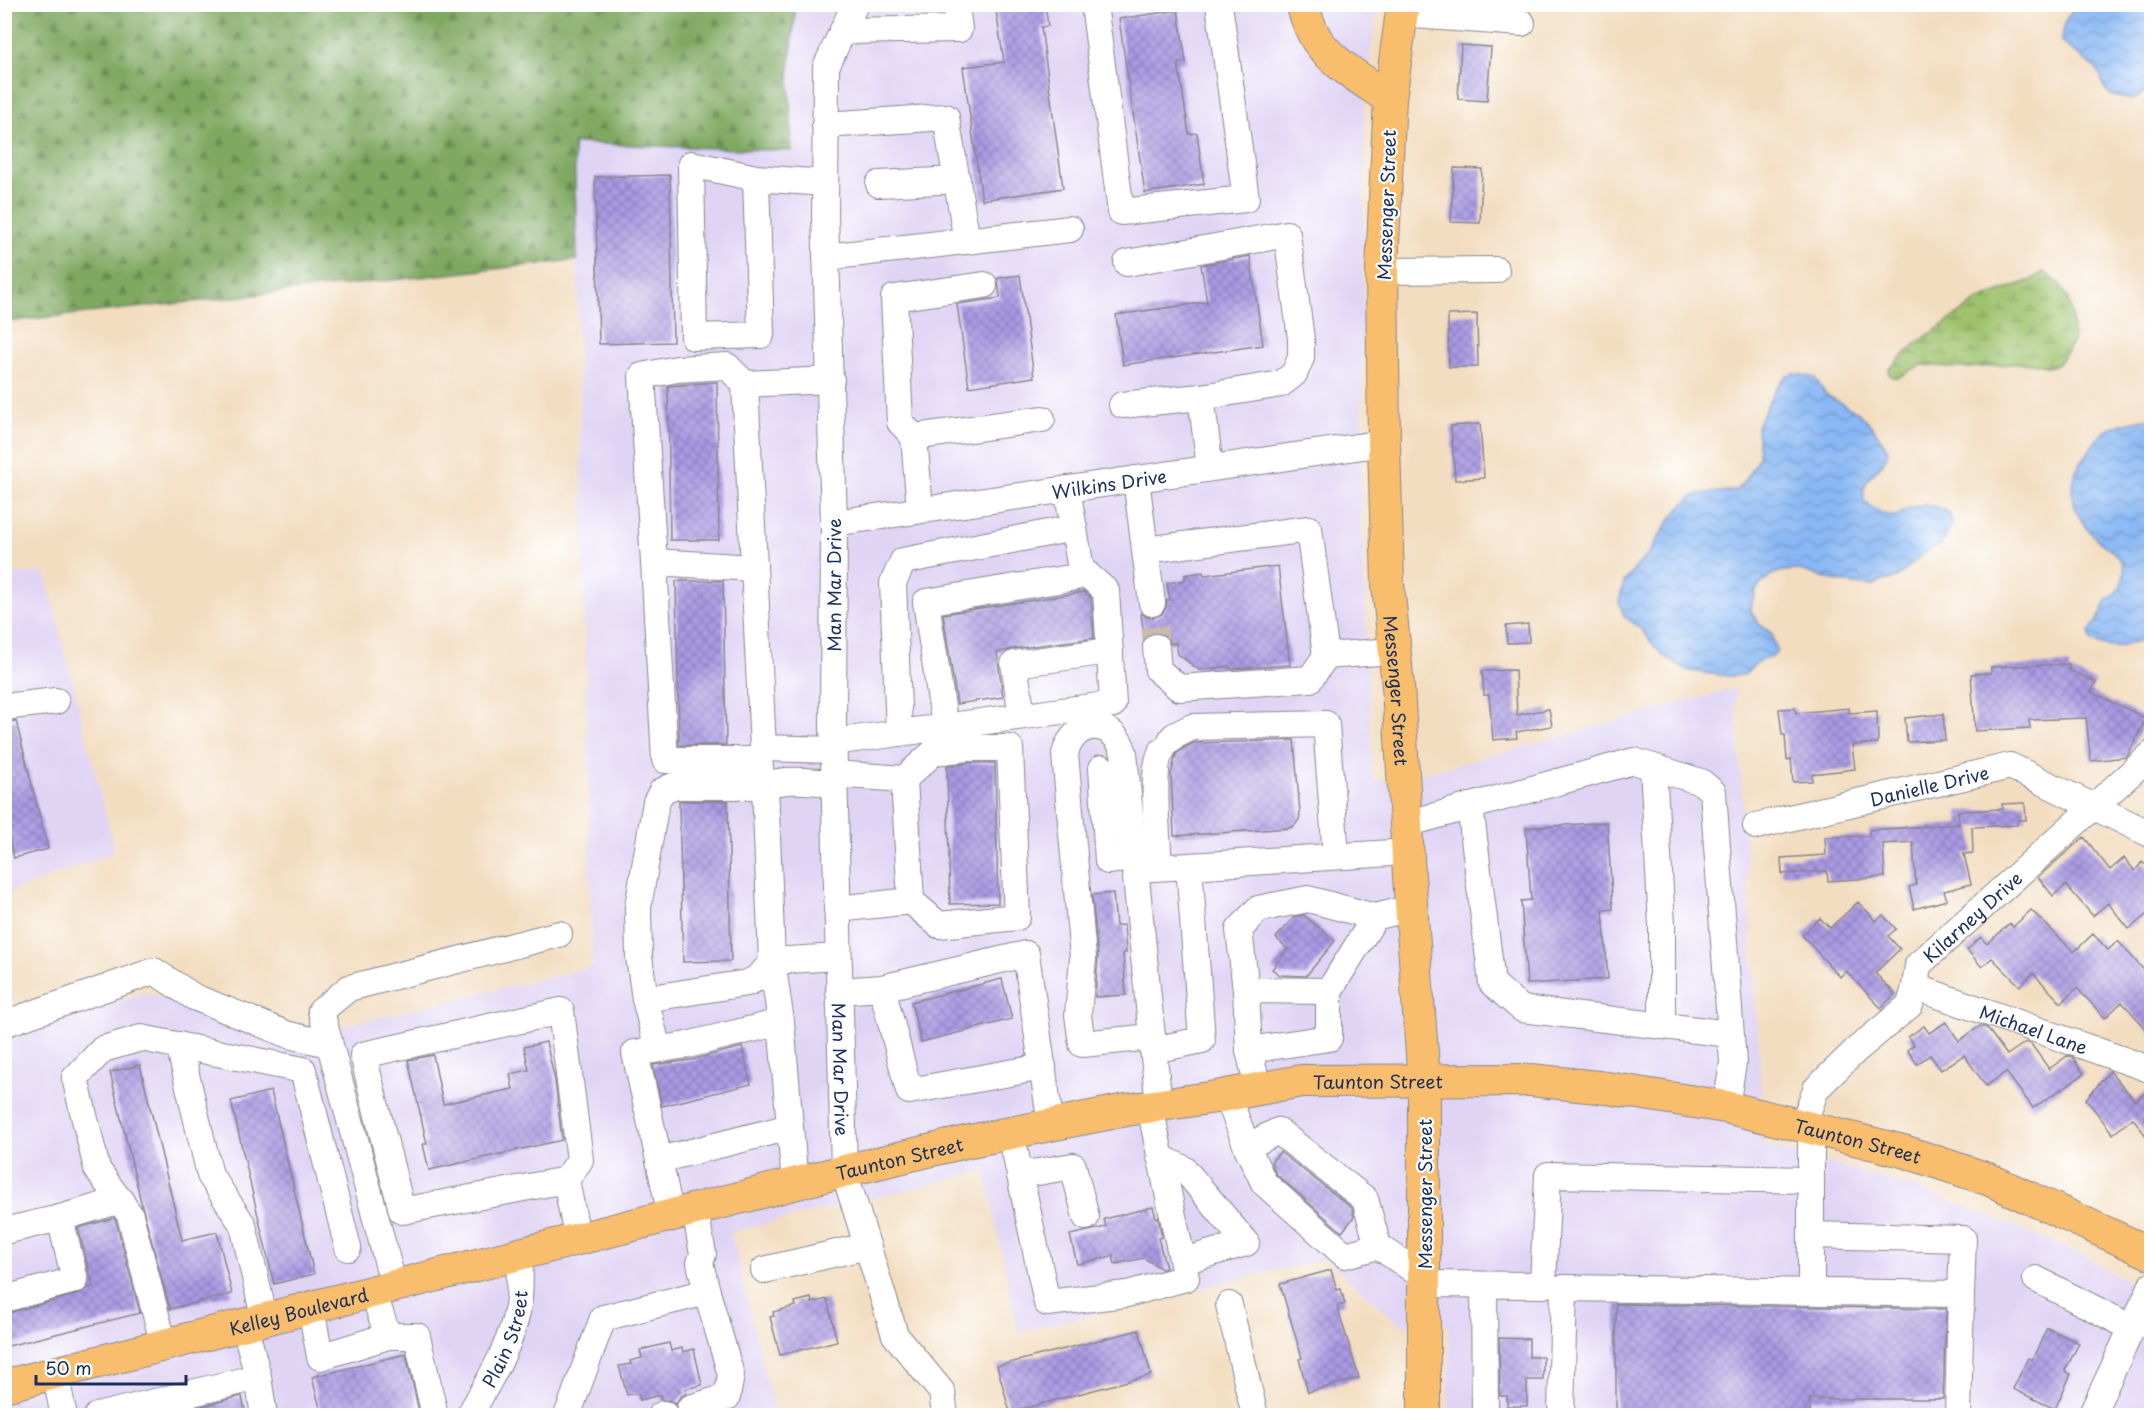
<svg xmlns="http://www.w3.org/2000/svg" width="2156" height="1420" font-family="'Playpen Sans',sans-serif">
  <defs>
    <pattern id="forest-firs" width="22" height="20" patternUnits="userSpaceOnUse" patternTransform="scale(1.5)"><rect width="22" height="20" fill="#7fa860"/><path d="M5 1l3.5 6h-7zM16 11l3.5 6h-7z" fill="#678952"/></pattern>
    <pattern id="wetland-marsh" width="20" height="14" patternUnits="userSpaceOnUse" patternTransform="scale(1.5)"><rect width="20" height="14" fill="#9fc26c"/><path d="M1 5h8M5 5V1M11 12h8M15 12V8" fill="none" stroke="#819e5c"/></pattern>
    <pattern id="water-waves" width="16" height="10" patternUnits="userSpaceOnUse" patternTransform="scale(1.5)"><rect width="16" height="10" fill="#89b8f4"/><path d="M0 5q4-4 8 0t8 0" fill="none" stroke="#6f96c9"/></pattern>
    <pattern id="building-cross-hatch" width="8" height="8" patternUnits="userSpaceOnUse" patternTransform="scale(1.5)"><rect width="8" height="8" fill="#aa9ae4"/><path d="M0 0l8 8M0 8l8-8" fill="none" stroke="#8a7ebc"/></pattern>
  </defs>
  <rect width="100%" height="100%" fill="#fff"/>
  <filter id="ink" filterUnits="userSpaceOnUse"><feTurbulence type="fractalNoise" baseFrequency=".0167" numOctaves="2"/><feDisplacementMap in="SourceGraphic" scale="12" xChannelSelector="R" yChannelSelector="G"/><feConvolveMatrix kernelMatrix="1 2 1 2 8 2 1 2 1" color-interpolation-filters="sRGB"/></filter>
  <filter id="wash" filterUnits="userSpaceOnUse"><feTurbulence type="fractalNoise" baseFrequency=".008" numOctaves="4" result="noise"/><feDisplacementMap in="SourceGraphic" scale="24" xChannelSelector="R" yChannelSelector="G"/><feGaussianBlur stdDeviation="1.35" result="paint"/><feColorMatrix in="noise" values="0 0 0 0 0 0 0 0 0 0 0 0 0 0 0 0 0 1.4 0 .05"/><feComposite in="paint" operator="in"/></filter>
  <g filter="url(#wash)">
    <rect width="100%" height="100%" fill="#f3ddc0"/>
    <path fill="#e0d4f4" d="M796,5H1377L1365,100L1361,512L1373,782L1428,773L1735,688L1765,1145L1916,1188L2000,1220L2083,1255L2151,1295V1415H1449V1326L1401,1325L1325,1259L1018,1332L985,1171L731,1232L775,1415H5L4,1041L142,993L309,1034L592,967L574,143L791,151L789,72Z
      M45,572L115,852L5,894V575Z"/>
    <path fill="url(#forest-firs)" stroke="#4d6c5f" stroke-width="1.5" d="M4,5H796L789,73L792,151L574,143L577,260L5,322Z"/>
    <path fill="url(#wetland-marsh)" stroke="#5d7865" stroke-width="1.5" d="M2044,272L2059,283L2067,296L2072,316L2073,342L2058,364C2049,369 2041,364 2031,363C2006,362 1981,369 1956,368C1945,368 1933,364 1923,365C1912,367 1905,378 1893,377L1889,374V369L1917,343L1979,300L2031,280Z"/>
    <path fill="url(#water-waves)" stroke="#5274a9" stroke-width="1.5" d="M2077,4L2151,5V88C2146,90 2141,97 2135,98C2126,100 2110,97 2105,89C2101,83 2103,76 2098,71C2088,59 2072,53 2061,41L2066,20Z
      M1795,373L1815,378L1826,395L1857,412L1872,426L1888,450C1885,472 1857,475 1865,502C1871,507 1887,518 1896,516C1900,515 1904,510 1908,509C1922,503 1951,504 1952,524L1946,537L1940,545L1922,554L1897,578L1882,581L1874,586L1839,582L1800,570L1781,571L1771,575L1757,588L1752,602L1751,611L1759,624L1772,634L1777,651C1772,660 1768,657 1760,661C1754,663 1749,671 1744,675L1729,676L1689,671L1662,655L1640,628L1624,616L1619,602L1624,582L1650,551L1671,518L1690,498L1699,494L1730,491L1736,490L1743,483L1759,457L1757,426L1775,390L1786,376Z
      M2144,419H2152L2151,638C2127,642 2119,654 2092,641L2089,633C2092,626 2098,621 2101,614C2103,610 2104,605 2107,601C2116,590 2124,591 2124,571C2124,557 2108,549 2099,541C2073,517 2061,486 2085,457C2090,451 2093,443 2098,438C2110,425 2128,422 2144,419Z"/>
    <g id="blocks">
      <path fill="url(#building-cross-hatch)" d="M995,4H1045L1048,26L1041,27L1063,188L982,200L963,67L1004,62Z
        M1178,10L1186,62L1178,63L1189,134L1197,133L1204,184L1145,193L1119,19Z
        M1461,45L1491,47L1487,101L1458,99Z
        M1454,168L1482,169L1480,223L1451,222Z
        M670,175L673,342L599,344L595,177Z
        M1250,256L1263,345L1123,365L1116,315L1207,302L1201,265Z
        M1020,275L1034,377L969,387L957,304L1000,298L998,278Z
        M1477,314L1478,367H1449L1448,315Z
        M717,382L719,540H670L668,386Z
        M1480,424L1484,478L1455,480L1451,426Z
        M1278,566L1290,665L1230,669L1229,666L1199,670L1178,654L1176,643L1171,644L1168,638L1163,634L1154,632L1144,638L1141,613L1147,617L1153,618L1162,614L1166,608L1167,600H1170L1167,583L1185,580V575L1203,572L1204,575Z
        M676,581H723L726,745H679Z
        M1084,592L1091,598L1094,638L1012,649L997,653L1003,697L957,704L943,614Z
        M1528,624L1529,642L1507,643L1506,626Z
        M2069,664V670L2096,682L2091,692L2146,718L2127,757L2091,761L2086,718L2029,720L2030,728L1975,731L1971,674L1991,673V667Z
        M1515,670L1517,715L1549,709L1552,726L1516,732L1517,738L1493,740L1489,695H1484L1482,671Z
        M1795,708L1796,713L1849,708V713L1877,711L1878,743L1852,745L1855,769L1812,774V781L1793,782L1791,759L1787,760L1785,735H1782L1779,709Z
        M1943,714L1945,740L1907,742L1905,718Z
        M16,721L48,849L14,858L4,821V722Z
        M1294,740L1300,813L1299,820L1294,826L1289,828L1174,836L1171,774L1176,754L1184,748L1193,743Z
        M968,763H995L998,903L950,904L947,766Z
        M679,801H728L731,961L683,962Z
        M2025,803L2026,820H2017V825L1972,827L1973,853L1964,854L1971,884L1944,891L1947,900L1914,909L1909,887L1916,885L1913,842L1883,844L1885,877L1828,881L1827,871L1782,874L1781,858L1826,855L1825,837L1869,836V830L1959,824L1958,811L2003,809L2002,804Z
        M1607,822L1613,909L1603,910L1608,979L1527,984L1521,901L1531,900L1526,828Z
        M2084,837L2110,870L2124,858L2135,871L2142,862L2151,870V911L2129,929L2108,903L2093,916L2066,885L2053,896L2038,877Z
        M1113,893L1116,926L1124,925L1126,953H1123L1126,995L1095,997L1098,957L1092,895Z
        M1858,902L1876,921L1883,915L1896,929L1888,936L1900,949L1875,973L1895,994L1881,1008L1846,971L1840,977L1802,935L1820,918L1830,928Z
        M2031,910L2074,952L2093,934L2108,950L2118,941L2151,978V1034L2122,1002L2105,1018L2077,988L2061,1003L2033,973L2020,986L1992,958L1982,967L1967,950L1981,937L1987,944L2010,923L2013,927Z
        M1304,915L1335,941L1306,976L1280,975L1272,969L1288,949L1276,938L1294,917Z
        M1002,979L1012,1019L921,1042L911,1002Z
        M1946,1022L1959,1041L1980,1026L1987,1028L2007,1055L2026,1042L2031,1044L2049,1069L2067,1056L2073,1058L2084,1074L2033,1108L2006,1072L1986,1086L1964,1055L1941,1070L1930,1055L1917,1064L1907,1050L1914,1045L1908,1037L1924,1026L1929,1033Z
        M546,1042L555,1080L562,1140L429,1170L423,1144H427L408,1060L433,1055L443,1104L513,1089L510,1074L529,1070L524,1047Z
        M742,1047L751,1084L662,1106L653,1065L691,1060Z
        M140,1065L182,1240L217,1232L232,1294L170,1309L142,1206L110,1072Z
        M2110,1071L2135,1101L2151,1088V1143L2133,1118L2113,1134L2086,1099Z
        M271,1091L314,1274L274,1284L231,1101Z
        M1280,1152L1352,1208L1354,1217L1342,1232L1276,1174L1271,1162Z
        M1153,1207L1156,1218L1158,1217L1162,1237L1158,1238L1166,1268L1162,1269L1144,1258L1115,1264L1113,1256L1077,1264L1070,1235L1106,1227L1104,1219Z
        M114,1218L116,1221L140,1313L4,1347V1314L79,1294L87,1288L93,1287L78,1228Z
        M1331,1270L1337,1290L1341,1289L1345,1304L1337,1306L1359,1378L1308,1392L1299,1359L1302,1358L1280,1284Z
        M811,1298L812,1303L827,1299L837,1341L780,1355L770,1317L774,1316L773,1312L796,1306L795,1302Z
        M1616,1304L1946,1309L1943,1399H1810V1416H1616Z
        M2047,1328L2079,1343L2065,1371L2071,1374L2055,1409L2013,1389L2028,1358L2032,1360Z
        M1139,1330L1151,1375L1010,1412L997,1366Z
        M1499,1338L1529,1339V1357H1543V1380H1527V1406H1507V1396H1500Z
        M669,1343L671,1351L682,1348L683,1352L694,1349L702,1385L685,1389L686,1394L680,1397L675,1405L672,1401L661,1400L660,1395L640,1400L638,1393L627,1395L619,1366L631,1364L630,1361L642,1358L640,1350Z
        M406,1354L420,1416H322L312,1377Z
        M242,1396L246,1416H188L187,1410Z"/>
    </g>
  </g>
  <g filter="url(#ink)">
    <use href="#blocks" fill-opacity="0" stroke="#87868f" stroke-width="1.5"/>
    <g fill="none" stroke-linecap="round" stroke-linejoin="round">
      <path stroke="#c8baac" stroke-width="26" stroke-dasharray="26 13" stroke-linecap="butt" d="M1155,627L1156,647"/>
      <defs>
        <g id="minor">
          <path id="s1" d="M855,4L826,67L825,215L834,523L833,726L844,1171L895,1335L942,1392L945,1416"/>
          <path d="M1094,4L1121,212L1246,199L1219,4"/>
          <path d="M1401,14L1522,23"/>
          <path d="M843,31L959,29L956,4"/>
          <path d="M825,125L946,117L967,241"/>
          <path d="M756,178L761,335L694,337L691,164L756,178L825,183"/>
          <path d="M879,184L957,180"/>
          <path d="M826,257L1070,229"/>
          <path d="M1382,271L1496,270"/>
          <path d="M831,380L745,384L763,748L833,750"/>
          <path d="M1201,397L1210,468"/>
          <path d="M1122,405L1201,397L1281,384L1294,374L1301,358V339L1287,234L1127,263"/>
          <path d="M914,437L900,422L894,298L984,285"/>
          <path d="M1136,479L1145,550L1309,529L1326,656L1393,651"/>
          <path d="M920,510L914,437L1042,419"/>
          <path id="s2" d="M834,523L1384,443"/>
          <path d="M1145,550L1152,603"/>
          <path d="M654,562L642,376L677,369L727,366L745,384"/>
          <path d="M754,568L654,562L665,760H759L763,748"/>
          <path d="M1156,647L1158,670L1179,688L1310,679L1326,656"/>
          <path d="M4,707L56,701"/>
          <path d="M1022,716L1014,664L1110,651"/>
          <path d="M945,727L926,602L1088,575"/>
          <path d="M899,733L893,583L903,561L1074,528"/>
          <path d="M1171,740L1174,736L1192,727L1326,724L1336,856"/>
          <path d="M833,742L1113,704L1106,591L1081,569L1067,489"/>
          <path d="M1653,767L1662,925V1026"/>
          <path d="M1102,768L1108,861L1134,858L1159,1106"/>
          <path d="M834,774L904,779L911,901L837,909"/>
          <path d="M904,779L934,752L967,748H1010L1017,917L939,925L911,901"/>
          <path d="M1470,806L1492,983L1522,1009L1730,1034"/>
          <path d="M1406,824L1634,761L1701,782L1713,792L1733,1063L1726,1107"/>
          <path id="s3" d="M1756,826L2010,766L2152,835"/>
          <path d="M1134,858L1124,753C1114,718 1074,718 1065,754L1083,958L1078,1015L1082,1044L1152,1037"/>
          <path d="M1189,866L1407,852"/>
          <path d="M1159,867C1158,845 1150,765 1162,751"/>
          <path d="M1135,869L1189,866L1202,1040L1153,1050"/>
          <path id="s4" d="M1915,987L2152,1070"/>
          <path d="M882,988L909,1091L1043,1067"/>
          <path d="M1246,990L1239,930L1258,909L1308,899L1375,917"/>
          <path d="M839,991L882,988L1026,954L1051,1126"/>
          <path d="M645,999L747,983C759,979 765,971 772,961L765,786C787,777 811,782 834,783"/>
          <path d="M4,1024L154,971L194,997L289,1035L329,1044"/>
          <path d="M179,1045L210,1175L243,1225L265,1321"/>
          <path d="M658,1049L645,999L639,957L638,907L656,802L662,791L673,786H765L761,775L759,760"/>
          <path d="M1249,1050L1329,1038V991"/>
          <path d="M1258,1089L1249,1050L1246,990L1329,991L1375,917L1411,908"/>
          <path d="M1227,1095L1247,1147L1278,1131L1365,1199L1378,1246L1424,1277"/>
          <path id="s5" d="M1803,1125L1816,1089L1855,1051L1910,1005L1915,987L1918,965L2152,754"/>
          <path d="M1011,1133L1047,1303L1127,1294L1186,1278L1150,1107"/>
          <path d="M1247,1147L1264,1183L1345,1255L1378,1246"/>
          <path d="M1160,1157L1184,1169L1246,1243L1183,1261"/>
          <path d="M659,1160L635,1053L687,1045L781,1022"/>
          <path d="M1020,1175L1073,1166L1086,1217"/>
          <path d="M566,1180L580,1160L561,1011L363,1055L402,1211L566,1180L578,1241"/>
          <path d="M795,1184L781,1022L772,961L838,957"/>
          <path d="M671,1216L659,1160L790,1127"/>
          <path d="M60,1218L121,1200"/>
          <path d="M4,1231L60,1218L75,1280L4,1299"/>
          <path d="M1811,1235L1963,1239L1961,1294"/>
          <path d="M764,1270L867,1246"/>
          <path d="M2036,1279L2132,1328"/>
          <path d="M1424,1284L1543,1285L1548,1175L1811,1180"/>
          <path d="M1484,1285L1485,1416"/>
          <path d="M394,1287L321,1011L349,988L559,934"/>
          <path d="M1811,1291V1127"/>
          <path d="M373,1292L388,1336H417L435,1416"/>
          <path d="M1229,1305L1255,1416"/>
          <path d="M311,1308L320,1357L388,1336"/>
          <path d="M245,1326L258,1377L264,1416"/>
          <path d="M164,1346L130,1215L97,1169L75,1078L103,1049L141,1038L303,1070L348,1248"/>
          <path d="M55,1373L64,1416"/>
          <path d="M690,1408L727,1397L731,1375L707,1292"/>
          <path d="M97,1416L258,1377"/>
          <path id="s6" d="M469,1416C488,1382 512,1345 518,1306C521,1290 519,1272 520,1255"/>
          <path d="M567,1416L603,1318L707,1292L700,1263L703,1254L695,1210"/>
          <path d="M660,1416L664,1414"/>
          <path d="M1561,1416L1564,1288L1961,1294L1958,1416"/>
          <path d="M2091,1416L2152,1285"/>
        </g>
        <g id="major">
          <path d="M1302,4C1306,17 1310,29 1317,40C1334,65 1366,82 1390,99"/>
          <path id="s7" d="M1403,4L1390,99L1386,177L1382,271L1384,443L1388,584L1398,686L1409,876L1424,1082V1416"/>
          <path id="s8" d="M4,1386L844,1171L970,1141L1126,1110L1216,1097L1301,1081L1531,1080L1607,1088L1726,1107L1903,1151L1988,1179L2152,1254"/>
        </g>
      </defs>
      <use href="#minor" stroke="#87868f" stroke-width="28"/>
      <use href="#major" stroke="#87868f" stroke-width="34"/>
      <use href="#minor" stroke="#fff" stroke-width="26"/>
      <use href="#major" stroke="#f9be6d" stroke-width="32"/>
    </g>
  </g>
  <g text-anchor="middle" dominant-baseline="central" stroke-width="4.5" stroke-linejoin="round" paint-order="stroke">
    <g font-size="18" fill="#1b2f5e" stroke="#fff">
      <text transform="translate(1386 205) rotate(-88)">Messenger Street</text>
      <text stroke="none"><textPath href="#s2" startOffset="278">Wilkins Drive</textPath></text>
      <text transform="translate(833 585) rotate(-90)">Man Mar Drive</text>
      <text stroke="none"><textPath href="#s7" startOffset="688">Messenger Street</textPath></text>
      <text stroke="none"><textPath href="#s3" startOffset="178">Danielle Drive</textPath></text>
      <text stroke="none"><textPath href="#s5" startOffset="278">Kilarney Drive</textPath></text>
      <text stroke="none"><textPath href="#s4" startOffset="126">Michael Lane</textPath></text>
      <text stroke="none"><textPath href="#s1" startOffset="1072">Man Mar Drive</textPath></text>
      <text stroke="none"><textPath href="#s8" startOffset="1410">Taunton Street</textPath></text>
      <text stroke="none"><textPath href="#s8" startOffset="1896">Taunton Street</textPath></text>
      <text stroke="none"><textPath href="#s8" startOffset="924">Taunton Street</textPath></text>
      <text transform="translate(1424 1194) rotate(-90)">Messenger Street</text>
      <text stroke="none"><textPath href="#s8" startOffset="304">Kelley Boulevard</textPath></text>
      <text stroke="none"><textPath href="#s6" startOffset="86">Plain Street</textPath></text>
    </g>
  </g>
  <rect width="2156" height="1420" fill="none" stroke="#fff" stroke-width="24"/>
  <path d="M36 1375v9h150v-9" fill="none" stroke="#1b2f5e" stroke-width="3"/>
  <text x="45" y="1375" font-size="18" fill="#1b2f5e" stroke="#ffffff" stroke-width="4.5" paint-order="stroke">50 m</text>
</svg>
